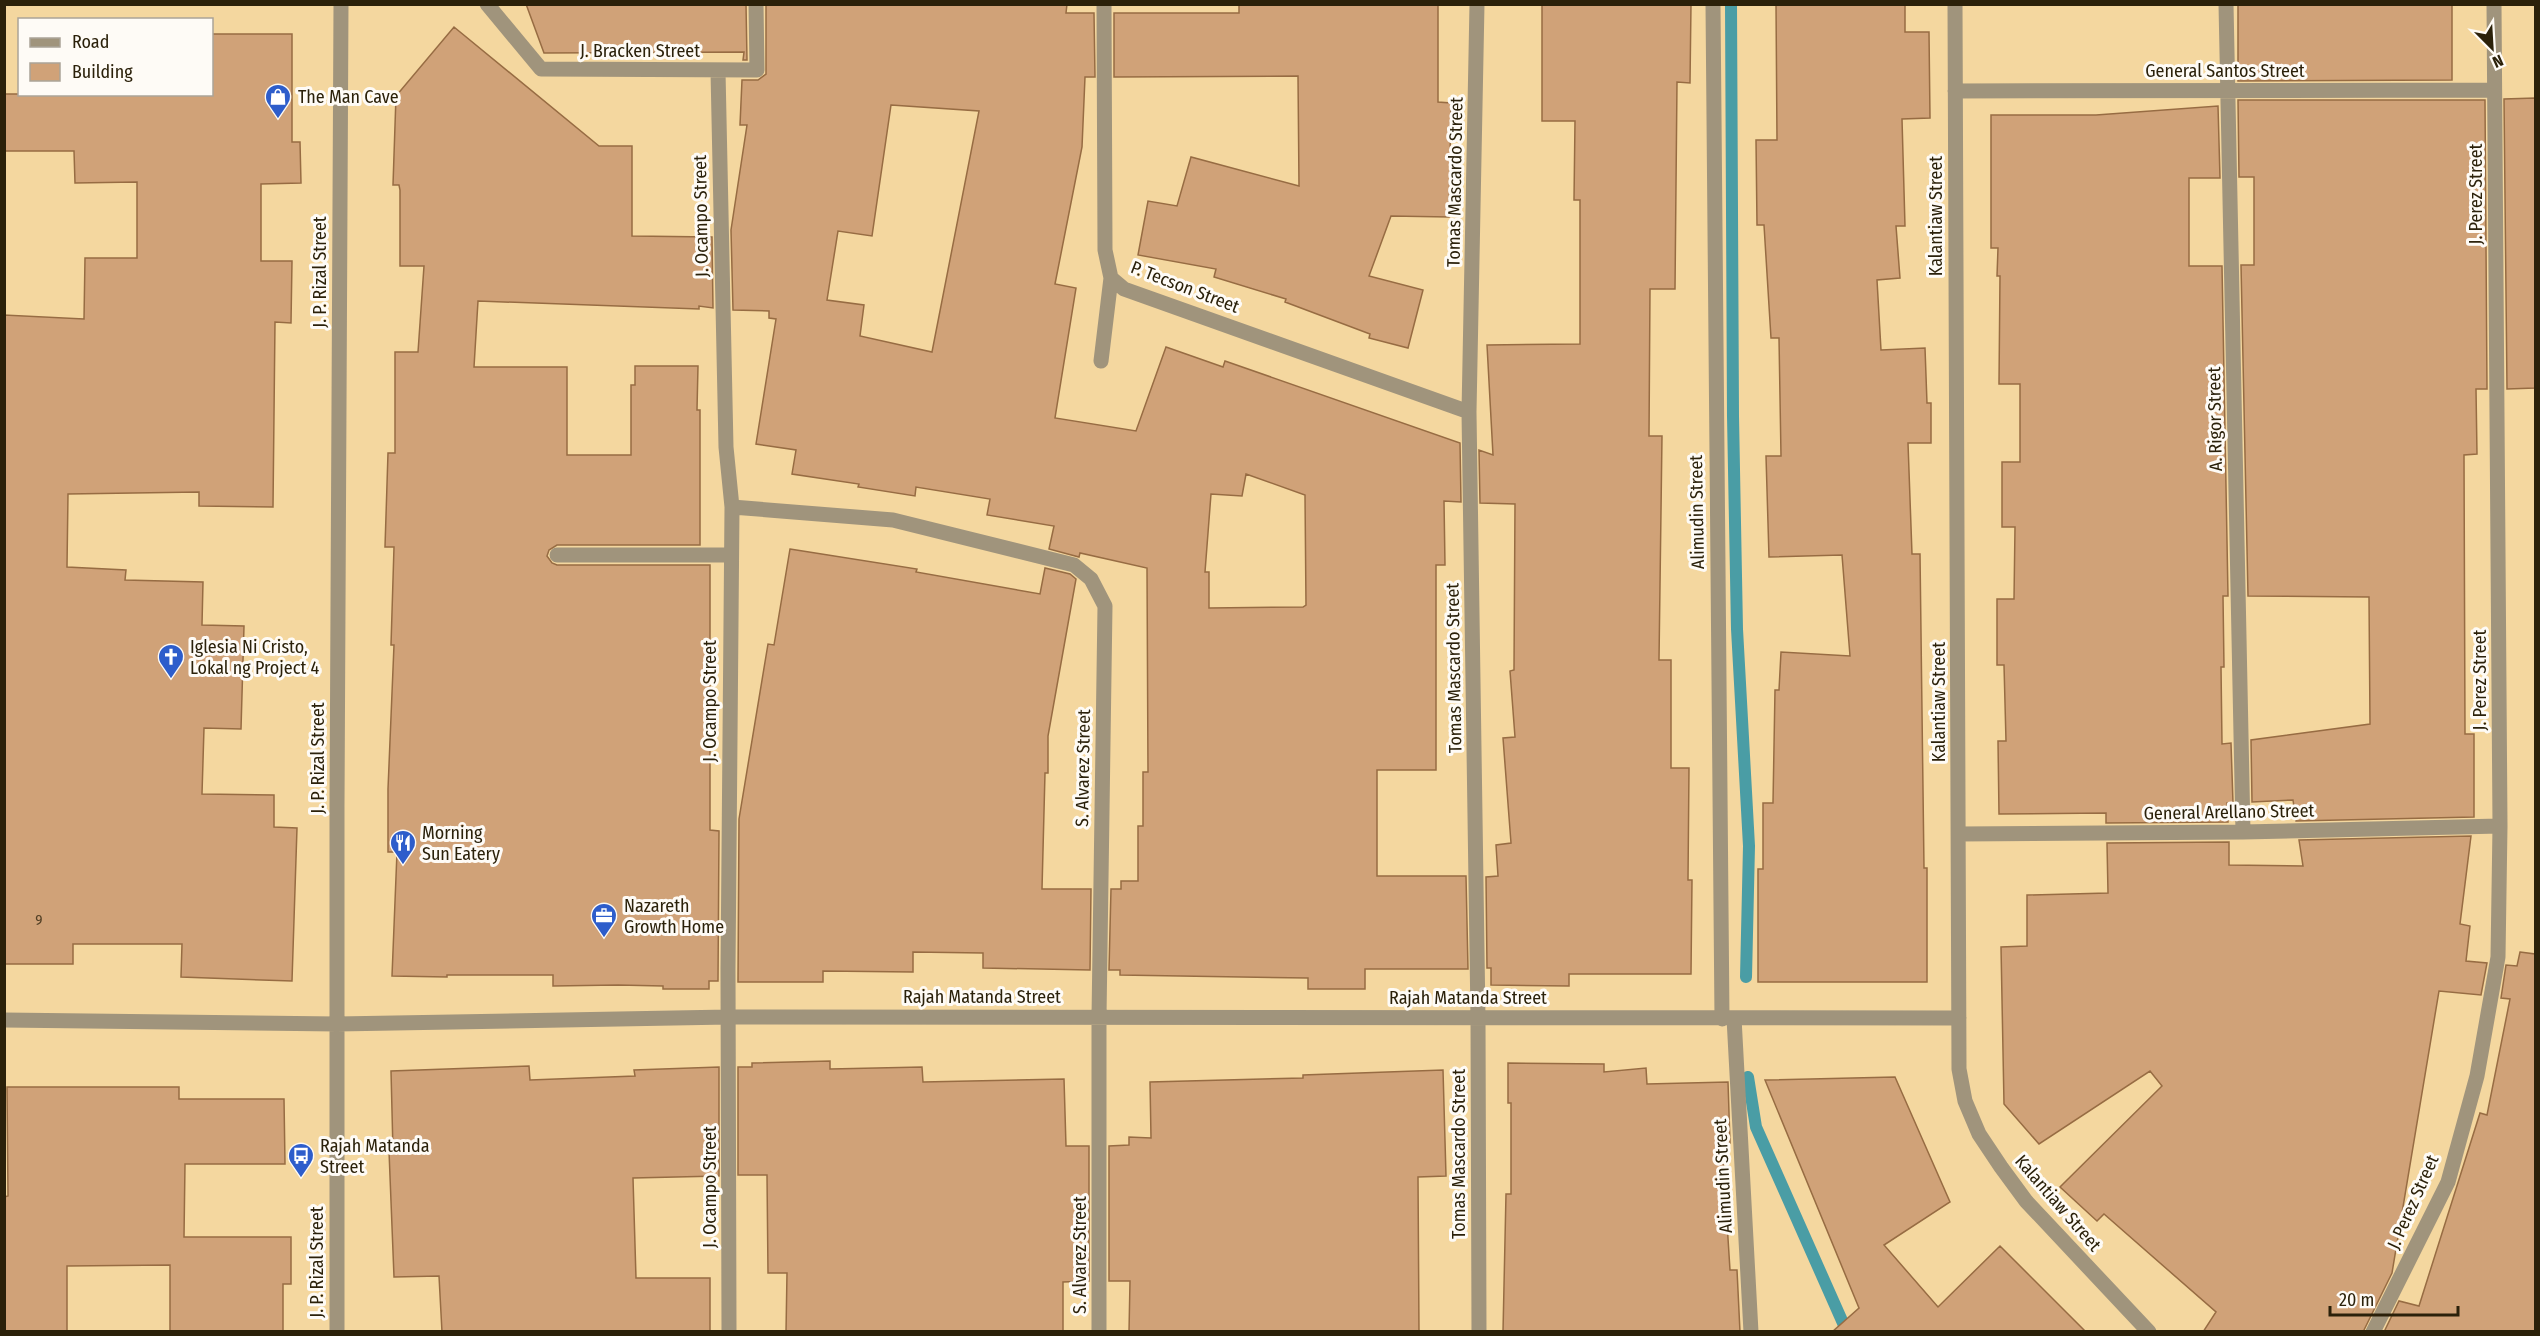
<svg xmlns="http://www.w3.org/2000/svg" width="2540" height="1336" font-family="'Fira Sans Condensed',sans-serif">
  <rect width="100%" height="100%" fill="#f4d79f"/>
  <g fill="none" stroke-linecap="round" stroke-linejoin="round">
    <path stroke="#4a9da5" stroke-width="12" d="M1731,4L1733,416L1737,629L1749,846L1746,977
      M1748,1077L1756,1127L1847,1332"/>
  </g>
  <path fill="#d0a278" stroke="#976c43" stroke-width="1.5" fill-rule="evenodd" d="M526,4H746L747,60H743L744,52L544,53Z
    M766,4H1067L1066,13H1094L1095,77H1085L1082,147L1055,284L1076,288L1055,418L1136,431L1166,347L1223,367L1225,361L1460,443L1461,502L1444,501L1445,565H1436V770H1377V876H1466L1468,969H1365V989H1308V978L1120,975V970H1109L1111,889H1121V881H1138V826H1143V772H1148L1147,568L1080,553L1079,557L1049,549L1054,526L987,515L990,499L916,487L915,496L858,487L859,484L792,474L796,450L756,444L776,319L769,318V311L733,310L731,230L747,125H740L742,80H758L766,74ZM891,105L979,111L932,352L860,336L864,305L827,300L838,231L872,236ZM1246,474L1305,495L1306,605L1303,607L1209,608V572H1205L1211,494L1242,496Z
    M1239,4L1438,5V102L1451,103L1449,217L1391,216L1369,276L1423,290L1408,348L1369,338L1370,334L1285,302L1286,299L1214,277L1216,269L1138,255L1148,201L1177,206L1191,157L1299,186L1298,76L1114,77V13H1239Z
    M1542,4H1691L1690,83L1677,82L1675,289H1650L1649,436H1662L1659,660H1671V768H1689L1688,880H1692L1691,974H1569V986L1491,985V968H1487L1486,877L1498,876L1496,845L1511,843L1503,738L1515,737L1510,671L1514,670L1515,504L1480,503L1479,450L1493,455L1487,345L1580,344V200H1574L1575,121H1542Z
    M1776,4H1905V32H1929L1930,118L1902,119L1905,226H1896L1900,278L1877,280L1881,350L1925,348L1927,403H1931V443H1908L1912,554H1920L1924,868H1927V982H1758V869H1763V803H1773L1775,690H1779L1781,652L1850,656L1842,555L1769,557L1766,456H1781L1779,338H1771L1764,225H1757L1756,140H1777Z
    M2238,4H2452V80L2238,81Z
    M454,27L599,146H632V236L712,237L713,308L699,306V309L478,301L474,367H567V455H631V385H635V366H698L697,410H700V545H557L549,550L547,556L552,563L557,565H710V830L719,831L718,981H709V989H663V986L618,985L553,986V975H447V977L392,976L397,852H388V789L394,645H391L394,547H385L388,453H395V352H418L424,266H400V190L399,185H393L396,96Z
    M212,34H292V142H300L301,183L261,184V261H292L291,323L275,322L273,507L199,506V492L68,494L67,567L126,570L125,580L203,582L202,625L244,626L241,729L204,728L202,794L274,795V827L297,828L292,981L181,977L182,944H73V964H4V315L84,319L85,258H137V182L75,183L74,151H4V94H212Z
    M2535,98V388L2507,389L2504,99Z
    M2238,100H2485L2487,389H2476L2477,454L2464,455L2465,734H2474V817L2296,821L2293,800L2252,802L2251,740L2370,724L2369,597L2248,596L2241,265H2254V177H2239Z
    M2218,106L2220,178H2189V266H2222L2228,596H2223L2224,667H2221L2222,744L2231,743L2233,803H2227L2228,822L2106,823V813L1999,814L1998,741H2006L2004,665H1997V599H2014L2015,527H2002V462H2020V384H1999L2000,276H1997L1998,248H1991V115H2096Z
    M790,549L917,569L916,572L1040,594L1045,568L1070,574L1076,579L1048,736V773H1045L1042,889H1091L1090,970L983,968V953L913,952V972L823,971V982H738L739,819L768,644L774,645Z
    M2471,836L2460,924L2470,926L2466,961L2487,963L2481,995L2439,991L2392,1273L2363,1332H2203L2216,1312L2104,1214L2097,1221L2060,1187L2162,1086L2150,1071L2039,1144L2004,1104L2001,947L2027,946V895L2108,893L2107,843L2229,842V865L2303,866L2299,840Z
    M2520,952L2535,954V1332H2384L2399,1301L2419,1306L2480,1113L2487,1115L2510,999L2501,998L2506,965L2517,966Z
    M830,1061V1069L922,1067L923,1082L1064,1079L1066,1146H1089V1281L1063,1282V1332H786L787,1273H768L767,1175H738V1067H752V1063Z
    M1508,1063L1604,1064V1072L1646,1068L1647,1084L1728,1082L1730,1143H1722L1730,1270H1737L1740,1332H1503L1506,1194H1511V1103H1508Z
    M529,1066L530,1080L635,1076L634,1070L719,1067V1176L633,1178L636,1278H710V1332H442L439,1276L394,1277L389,1151H393L391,1071Z
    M1443,1070L1446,1176L1418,1177L1419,1332H1129L1130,1281H1109V1146L1129,1145V1137L1151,1138L1150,1082L1303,1078V1075Z
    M1895,1077L1950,1202L1884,1245L1938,1307L2000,1246L2086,1332H1832L1859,1308L1765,1080Z
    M7,1087H179V1099H284L285,1164H185L184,1237H291V1284H283V1332H170V1265L67,1266V1332H4V1197L8,1196Z"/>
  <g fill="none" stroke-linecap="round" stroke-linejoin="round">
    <path stroke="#a0947c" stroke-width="15" d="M487,4L541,69L757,70L756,4
      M1104,4L1105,250L1111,278L1124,289L1469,412
      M1477,4L1469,412L1478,1018L1479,1332
      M1713,4L1722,1019
      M1955,4L1959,1069L1965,1101L1979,1134L2001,1167L2026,1201L2149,1332
      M2226,4L2243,832
      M718,71L726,447L732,507L728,969L729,1332
      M1955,91L2494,90
      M1101,361L1111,278
      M732,507L893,520L1074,565L1091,579L1105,606L1099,1017V1332
      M557,555H731
      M1959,834L2243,832L2500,826
      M1734,1018L1751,1332
      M4,1020L337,1024L729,1017L1959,1018
      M337,1332V807L341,4
      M2373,1332L2448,1182L2477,1076L2498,957L2500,826L2494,4"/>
  </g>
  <defs>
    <symbol id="shop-pin" viewBox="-11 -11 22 30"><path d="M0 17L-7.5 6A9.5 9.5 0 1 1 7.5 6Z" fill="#2d5dcb" stroke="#fefbf6"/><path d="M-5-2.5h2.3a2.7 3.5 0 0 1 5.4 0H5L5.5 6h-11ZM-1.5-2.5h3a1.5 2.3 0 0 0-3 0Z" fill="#fff"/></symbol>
    <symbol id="church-pin" viewBox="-11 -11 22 30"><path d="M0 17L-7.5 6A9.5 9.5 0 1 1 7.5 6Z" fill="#2d5dcb" stroke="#fefbf6"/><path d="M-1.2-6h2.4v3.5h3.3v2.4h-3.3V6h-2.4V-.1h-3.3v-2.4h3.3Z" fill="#fff"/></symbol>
    <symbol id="restaurant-pin" viewBox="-11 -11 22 30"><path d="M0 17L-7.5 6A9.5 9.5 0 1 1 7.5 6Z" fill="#2d5dcb" stroke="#fefbf6"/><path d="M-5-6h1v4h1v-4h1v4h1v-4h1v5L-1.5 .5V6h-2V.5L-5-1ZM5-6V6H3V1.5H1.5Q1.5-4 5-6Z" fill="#fff"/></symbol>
    <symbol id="office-pin" viewBox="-11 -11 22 30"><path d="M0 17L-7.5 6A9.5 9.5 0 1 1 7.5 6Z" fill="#2d5dcb" stroke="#fefbf6"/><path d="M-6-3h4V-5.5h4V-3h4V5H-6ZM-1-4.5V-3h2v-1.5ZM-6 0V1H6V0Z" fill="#fff"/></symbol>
    <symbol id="bus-pin" viewBox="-11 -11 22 30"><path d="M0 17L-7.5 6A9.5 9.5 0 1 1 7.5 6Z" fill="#2d5dcb" stroke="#fefbf6"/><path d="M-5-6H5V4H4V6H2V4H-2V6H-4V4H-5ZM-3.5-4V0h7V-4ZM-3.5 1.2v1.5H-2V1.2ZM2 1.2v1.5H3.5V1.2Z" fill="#fff"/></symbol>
  </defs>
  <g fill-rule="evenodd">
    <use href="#shop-pin" x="263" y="82" width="30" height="40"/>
    <use href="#church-pin" x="156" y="642" width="30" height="40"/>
    <use href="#restaurant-pin" x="388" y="828" width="30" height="40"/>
    <use href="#office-pin" x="589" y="901" width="30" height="40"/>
    <use href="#bus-pin" x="286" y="1141" width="30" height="40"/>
  </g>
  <g text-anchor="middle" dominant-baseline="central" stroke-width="6" stroke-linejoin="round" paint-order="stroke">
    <g font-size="15" fill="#544126">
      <text x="39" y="920">9</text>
    </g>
    <g font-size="18" fill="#2b210a" stroke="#fefbf6">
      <text x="640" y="51">J. Bracken Street</text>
      <text x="2225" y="71">General Santos Street</text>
      <text transform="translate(1455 182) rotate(-89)">Tomas Mascardo Street</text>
      <text transform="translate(2476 194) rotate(-90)">J. Perez Street</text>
      <text transform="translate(701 216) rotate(-91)">J. Ocampo Street</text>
      <text transform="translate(1936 216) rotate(-90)">Kalantiaw Street</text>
      <text transform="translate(320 272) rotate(-90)">J. P. Rizal Street</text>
      <text transform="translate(1185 287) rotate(21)">P. Tecson Street</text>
      <text transform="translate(2215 419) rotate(-91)">A. Rigor Street</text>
      <text transform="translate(1697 512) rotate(-91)">Alimudin Street</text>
      <text transform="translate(1454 668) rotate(-91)">Tomas Mascardo Street</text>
      <text transform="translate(2480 680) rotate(-90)">J. Perez Street</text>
      <text transform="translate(710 701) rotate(-90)">J. Ocampo Street</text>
      <text transform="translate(1939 702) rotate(-90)">Kalantiaw Street</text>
      <text transform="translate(318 758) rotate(-90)">J. P. Rizal Street</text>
      <text transform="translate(1083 768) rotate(-89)">S. Alvarez Street</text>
      <text transform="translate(2229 812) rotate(-1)">General Arellano Street</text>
      <text x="982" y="997">Rajah Matanda Street</text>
      <text x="1468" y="998">Rajah Matanda Street</text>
      <text transform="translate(1459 1154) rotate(-90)">Tomas Mascardo Street</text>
      <text transform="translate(1723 1176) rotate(-93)">Alimudin Street</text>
      <text transform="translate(710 1187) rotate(-90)">J. Ocampo Street</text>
      <text transform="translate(2413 1202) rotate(-66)">J. Perez Street</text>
      <text transform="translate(2058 1203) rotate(49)">Kalantiaw Street</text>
      <text transform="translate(1080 1255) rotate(-90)">S. Alvarez Street</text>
      <text transform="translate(317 1262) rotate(-90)">J. P. Rizal Street</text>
    </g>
    <g font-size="18" fill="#2b210a" stroke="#fefbf6" text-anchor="start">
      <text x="298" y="97">The Man Cave</text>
      <text x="190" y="647">Iglesia Ni Cristo,<tspan x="190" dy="21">Lokal ng Project 4</tspan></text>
      <text x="422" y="833">Morning<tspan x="422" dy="21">Sun Eatery</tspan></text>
      <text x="624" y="906">Nazareth<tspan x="624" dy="21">Growth Home</tspan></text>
      <text x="320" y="1146">Rajah Matanda<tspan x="320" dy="21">Street</tspan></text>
    </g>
  </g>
  <rect width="2540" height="1336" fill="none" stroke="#2b210a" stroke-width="12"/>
  <rect x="18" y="18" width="195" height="78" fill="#fefbf6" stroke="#aaa498" stroke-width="1.5"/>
  <rect x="30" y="38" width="30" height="9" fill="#a0947c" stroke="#aaa498" stroke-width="1.5"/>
  <text x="72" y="48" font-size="18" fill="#2b210a">Road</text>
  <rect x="30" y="63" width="30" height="18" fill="#d0a278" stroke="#aaa498" stroke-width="1.5"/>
  <text x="72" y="78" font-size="18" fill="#2b210a">Building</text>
  <g transform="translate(2492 48) rotate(156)" stroke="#fefbf6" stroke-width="4.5" paint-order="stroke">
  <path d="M0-4.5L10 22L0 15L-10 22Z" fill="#2b210a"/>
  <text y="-9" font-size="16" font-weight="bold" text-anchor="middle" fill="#2b210a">N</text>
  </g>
  <path d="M2330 1306v9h128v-9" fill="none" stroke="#2b210a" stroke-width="3"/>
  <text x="2339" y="1306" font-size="18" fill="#2b210a" stroke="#fefbf6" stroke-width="4.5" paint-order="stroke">20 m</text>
</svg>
